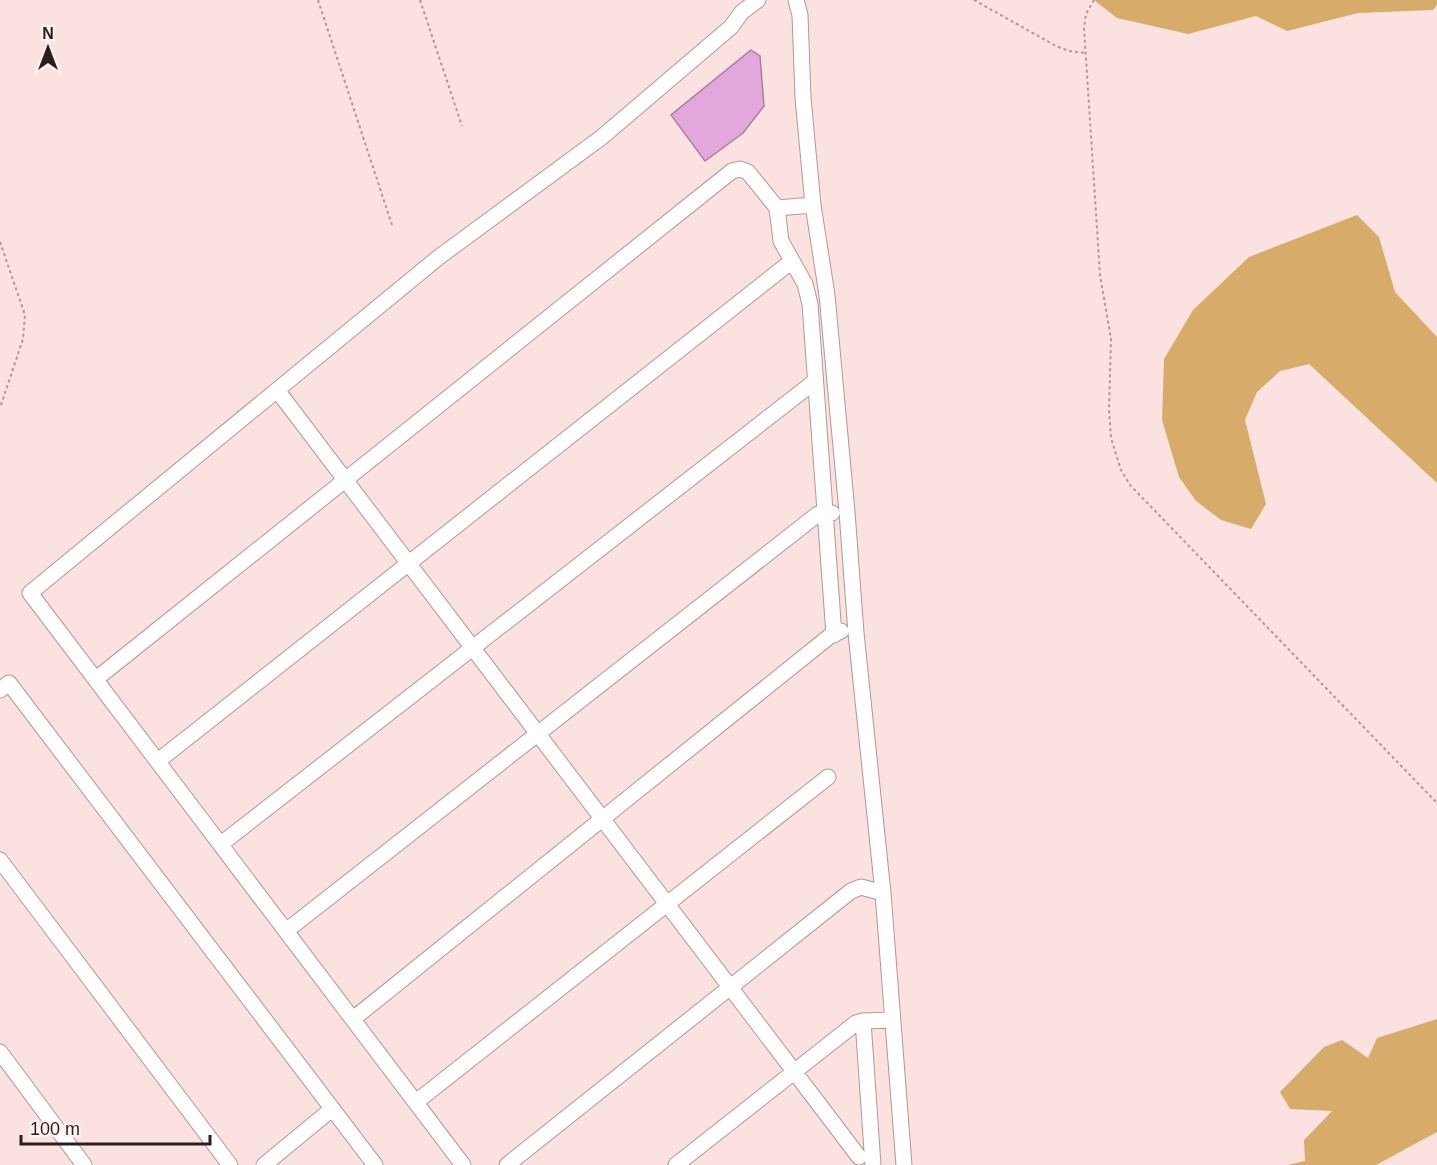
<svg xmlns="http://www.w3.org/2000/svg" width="1437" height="1165" font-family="Helvetica,sans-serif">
  <rect width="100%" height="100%" fill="#fbe1df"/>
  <path fill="#d7ac6b" d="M1094,0H1437V5L1433,10L1358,13L1287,31L1256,16L1188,34L1117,18Z
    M1357,215L1379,237L1395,292L1437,337V483L1309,364L1280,371L1257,392L1245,420L1266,504L1251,529L1221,520L1196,501L1179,477L1162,420L1164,359L1193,310L1249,257Z
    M1437,1019V1132L1376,1165H1287L1305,1161L1304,1140L1332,1111L1290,1109L1280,1092L1324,1047L1342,1040L1368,1058L1377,1038Z"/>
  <path fill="#e2a8dc" stroke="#ab7fa3" stroke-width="1.5" d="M751,50L760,56L764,106L743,133L705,161L671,115Z"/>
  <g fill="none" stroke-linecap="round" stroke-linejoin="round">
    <defs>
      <path id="minor" d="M796,0L800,15L803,98L813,205L827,295L847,512L856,633L883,893L904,1165
        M777,208L813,205
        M277,390L859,1157
        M96,679L732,171L740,169L748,172L777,208L781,241L805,284L810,304L834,635
        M0,690L9,683L375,1165
        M158,761L792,261
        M221,844L814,382
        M0,860L230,1165
        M286,931L818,514L832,513
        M353,1019L830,636L841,631
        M863,1021L873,1165
        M0,1052L84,1165
        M416,1102L828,777
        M264,1165L332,1109
        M463,1165L30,593L439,257L602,137L731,27L742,12L758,0
        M507,1165L851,891L861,887L883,893
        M676,1165L856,1023L863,1021L892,1020"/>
    </defs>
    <use href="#minor" stroke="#b59795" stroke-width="17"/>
    <path stroke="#ad9997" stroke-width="2" stroke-dasharray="3 3" stroke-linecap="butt" d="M318,0L392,225
      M420,0L462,126
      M974,0L1056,46L1069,51L1085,53
      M1094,0L1086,14L1084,28L1100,275L1111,339L1109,410L1111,438L1121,470L1130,485L1437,803
      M0,242L25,315L23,339L0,408"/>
    <use href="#minor" stroke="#fff" stroke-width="15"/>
  </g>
  <g transform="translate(48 48)" stroke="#fff2f0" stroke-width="4.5" paint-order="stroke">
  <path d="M0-4.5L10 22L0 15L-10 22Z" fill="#2a1f1e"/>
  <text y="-9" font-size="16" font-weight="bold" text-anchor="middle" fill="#2a1f1e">N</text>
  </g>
  <path d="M21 1135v9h189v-9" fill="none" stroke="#2a1f1e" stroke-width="3"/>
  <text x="30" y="1135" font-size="18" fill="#2a1f1e" stroke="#fff2f0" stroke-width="4.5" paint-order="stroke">100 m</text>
</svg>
